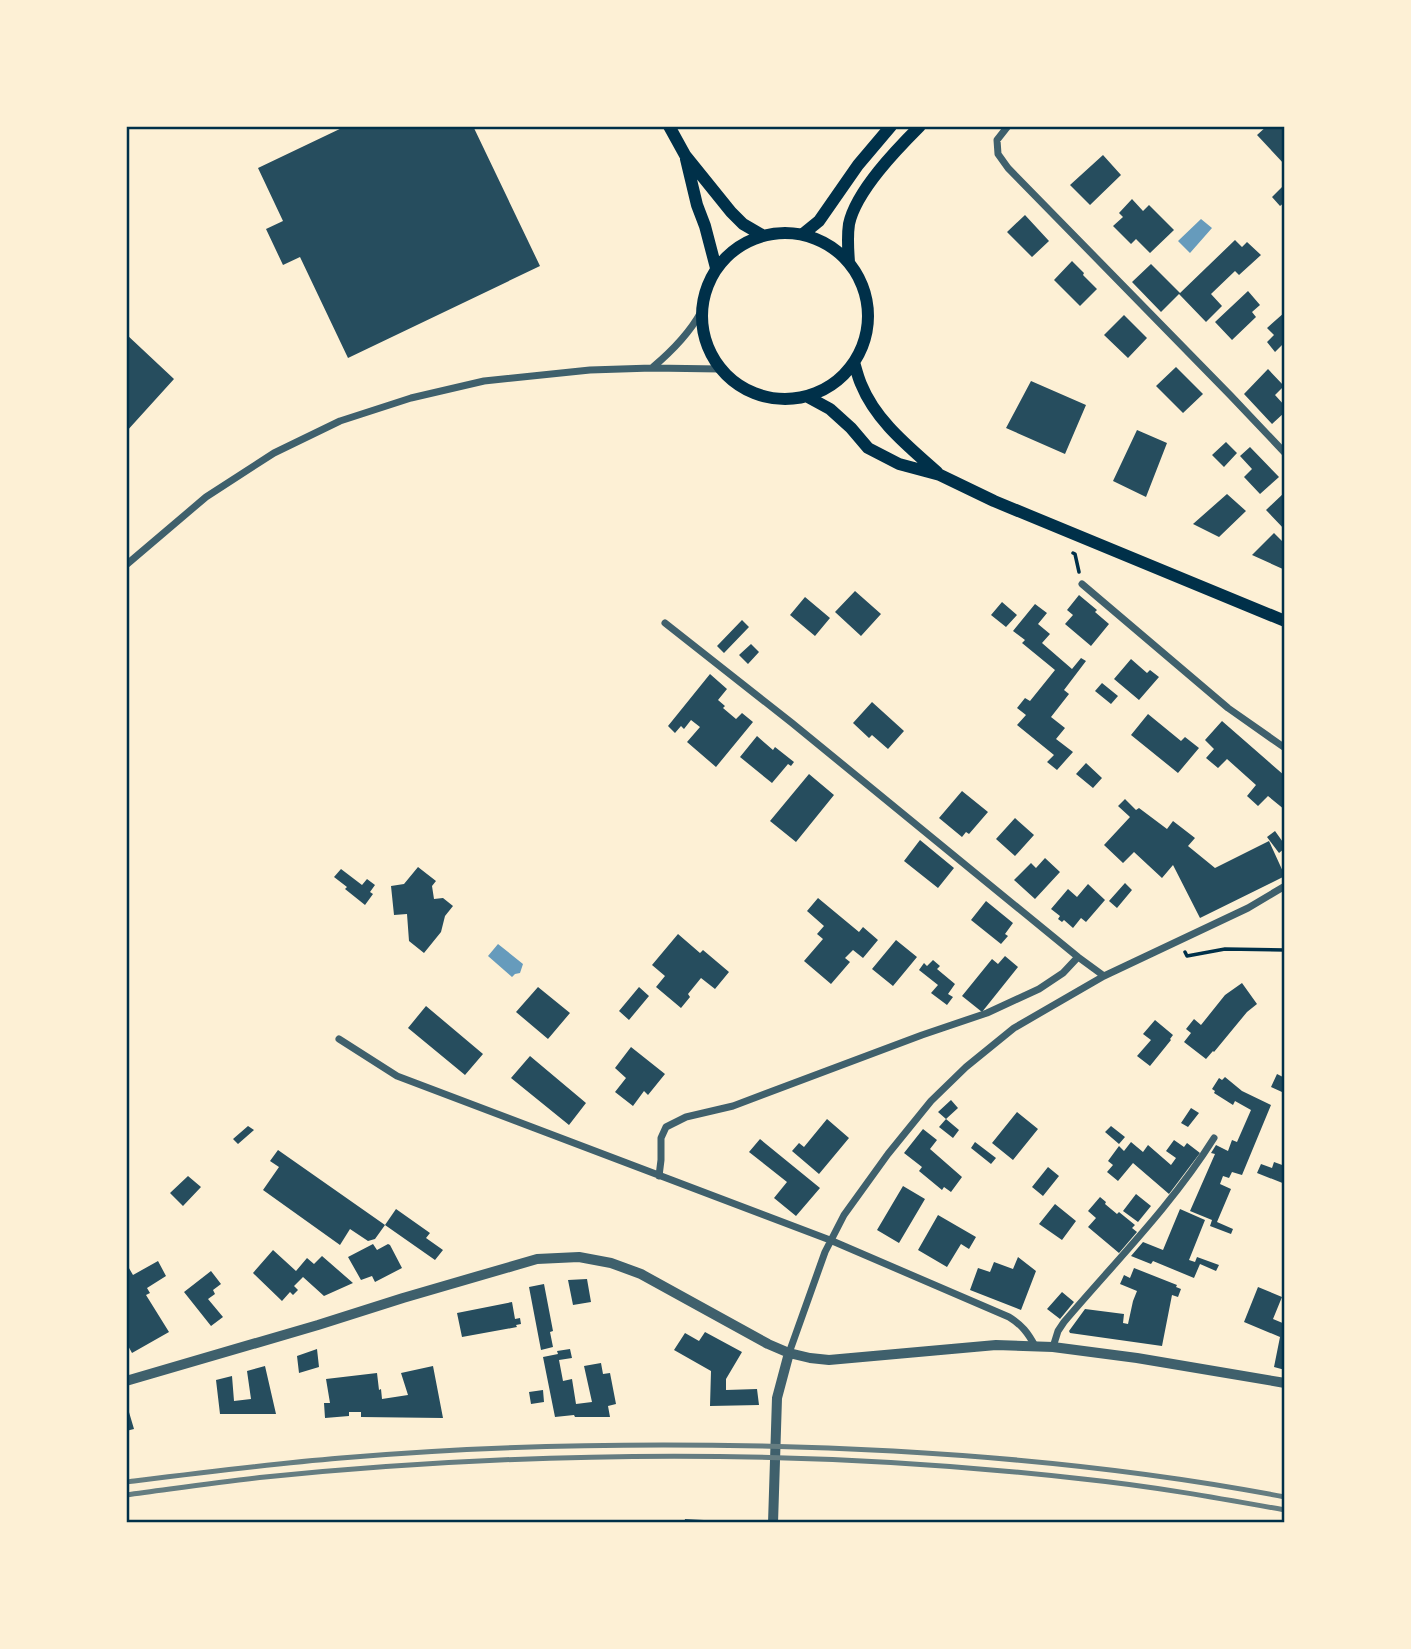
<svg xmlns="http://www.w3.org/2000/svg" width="1411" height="1649" font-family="Barlow,sans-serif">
  <rect width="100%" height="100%" fill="#fdf0d5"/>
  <path fill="#669bbc" d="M1201,219L1212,228L1190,253L1178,241Z
    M498,944L523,964L520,973L515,974L512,977L488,956Z"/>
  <path fill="#264d5e" d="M346,126H473L540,266L348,358L300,257L283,265L266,229L283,221L258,168Z
    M1267,126H1285V165L1257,135Z
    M1103,155L1121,175L1090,205L1070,185Z
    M1283,186L1285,189V202L1280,206L1272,197Z
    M1132,199L1143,211L1149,205L1174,230L1150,253L1136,239L1131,244L1113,226L1123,217L1119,213Z
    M1025,215L1049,241L1032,257L1007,232Z
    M1235,240L1242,247L1247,242L1261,255L1239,275L1235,271L1211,294L1222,306L1206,322L1179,294Z
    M1072,261L1084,273L1083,275L1097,289L1080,306L1054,280Z
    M1151,264L1180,293L1161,312L1132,282Z
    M1248,291L1260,305L1252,312L1256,317L1232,340L1215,322Z
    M1285,312V342L1275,352L1267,342L1274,335L1267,328Z
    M1124,315L1147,338L1128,358L1104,335Z
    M126,334L174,379L126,432Z
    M1176,367L1203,394L1183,413L1156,386Z
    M1268,369L1284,386L1275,395L1285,406V412L1272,424L1244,394Z
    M1031,381L1086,405L1065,454L1006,428Z
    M1137,430L1167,443L1146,497L1113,481Z
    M1226,442L1237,453L1224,467L1212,455Z
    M1250,447L1279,477L1260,494L1244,477L1252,469L1240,456Z
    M1285,492V530L1266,510Z
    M1227,494L1246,511L1219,537L1193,524Z
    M1274,533L1285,544V570L1252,555Z
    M855,591L881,614L861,636L835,612Z
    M1079,595L1097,610L1095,612L1109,624L1091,646L1065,624L1073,615L1067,610Z
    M805,597L830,618L815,636L790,615Z
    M1002,602L1017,615L1006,627L991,615Z
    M1035,604L1047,613L1038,624L1050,634L1042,643L1072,669L1081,658L1086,661L1064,690L1069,694L1051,717L1065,728L1056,739L1073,752L1057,770L1047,762L1054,755L1017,725L1026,715L1017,708L1025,698L1030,701L1055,670L1022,643L1025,640L1013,631Z
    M742,620L749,627L724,653L717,646Z
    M751,644L759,652L748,664L739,655Z
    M1131,659L1147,673L1150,670L1159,677L1139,700L1114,679Z
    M710,674L727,689L718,700L725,706L723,708L736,719L742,713L753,722L716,767L687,742L700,727L691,720L684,729L681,726L675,733L668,726Z
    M1102,683L1118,696L1111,704L1095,691Z
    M872,702L904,731L888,749L872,735L869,738L853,723Z
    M1148,714L1181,741L1185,737L1199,748L1178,773L1131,735Z
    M1222,721L1285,776V810L1268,796L1258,806L1247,796L1256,785L1227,759L1218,768L1206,758L1214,749L1205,740Z
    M757,736L773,750L775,747L794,762L791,766L788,764L772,783L740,757Z
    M1086,763L1102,778L1093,788L1076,774Z
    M809,774L834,795L796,842L770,821Z
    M962,791L988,812L969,834L966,832L962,837L939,818Z
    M1125,799L1136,810L1139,808L1167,829L1173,821L1195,838L1188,846L1215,868L1269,841L1285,876L1200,918L1173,865L1162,878L1134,852L1123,863L1104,845L1130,817L1118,806Z
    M1015,818L1034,835L1015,856L996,839Z
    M1275,831L1285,845V848L1279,853L1267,837Z
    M920,840L954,868L938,888L904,861Z
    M1045,858L1060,872L1035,899L1014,880L1031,863L1036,868Z
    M418,867L436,881L432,886L434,899L443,898L453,906L445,916L441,932L424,953L409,941L407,914L394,915L391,886L404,884Z
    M341,869L362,885L367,879L375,885L370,892L373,894L365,905L345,889L347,887L334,877Z
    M1125,883L1132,890L1117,908L1109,901Z
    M1088,884L1105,900L1086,922L1081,918L1073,928L1064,920L1062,922L1058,919L1060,916L1051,909L1068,889L1077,897Z
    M818,898L859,932L863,927L878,940L863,958L853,950L845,958L850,962L831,984L804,961L823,939L817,934L824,926L807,911Z
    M986,901L1013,923L1005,934L1008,936L1001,944L971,920Z
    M678,934L700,953L703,950L729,972L715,989L701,978L688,994L690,997L681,1008L656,987L665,976L652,965Z
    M896,940L917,957L893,986L872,969Z
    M1005,956L1018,967L982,1012L962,996L992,959L998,964Z
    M933,960L940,966L937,969L955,984L948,994L953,997L947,1005L931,993L938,985L919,970L924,963L927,966Z
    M1242,983L1257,1004L1247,1012L1214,1052L1213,1051L1206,1059L1184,1042L1191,1033L1186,1029L1194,1019L1201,1025L1225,995Z
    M538,987L570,1013L548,1039L516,1012Z
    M639,987L649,996L629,1020L619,1011Z
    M426,1006L483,1054L465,1075L408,1028Z
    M1155,1020L1173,1035L1170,1039L1171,1040L1150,1066L1137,1056L1151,1040L1143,1034Z
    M631,1047L665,1074L648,1095L644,1091L633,1106L615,1092L626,1078L615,1068Z
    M530,1056L586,1103L569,1125L511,1078Z
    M1277,1074L1285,1078V1087L1282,1092L1271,1087Z
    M1225,1077L1242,1091L1271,1105L1242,1175L1232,1172L1229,1178L1223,1176L1220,1184L1231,1189L1217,1222L1233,1229L1231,1234L1210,1226L1212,1220L1190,1211L1215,1154L1211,1153L1216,1145L1228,1151L1232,1140L1237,1142L1251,1110L1235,1101L1233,1105L1214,1093L1215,1091L1212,1089L1219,1078L1222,1080Z
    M951,1100L958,1108L946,1119L938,1112Z
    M1191,1108L1199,1113L1188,1127L1181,1123Z
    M1017,1112L1038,1129L1013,1160L992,1143Z
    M827,1119L849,1138L819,1174L792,1151L799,1143L804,1147Z
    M946,1119L959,1130L953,1138L939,1127Z
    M248,1126L254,1130L238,1144L233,1139Z
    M1111,1126L1125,1137L1119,1144L1105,1132Z
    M923,1129L937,1140L930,1149L962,1177L951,1192L944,1187L942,1190L919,1171L922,1167L904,1153Z
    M760,1139L820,1188L796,1216L774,1198L787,1182L749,1152Z
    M1174,1140L1184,1147L1187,1143L1200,1153L1169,1194L1133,1163L1118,1181L1107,1172L1113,1165L1108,1161L1119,1146L1124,1151L1131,1142L1143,1152L1148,1145L1171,1165L1176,1158L1166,1151Z
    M975,1142L996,1158L991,1164L971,1148Z
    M278,1150L385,1225L375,1239L368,1241L350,1229L340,1245L263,1190L279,1167L270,1161Z
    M1274,1162L1285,1166V1184L1257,1173L1261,1164L1272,1168Z
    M1048,1167L1059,1176L1043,1196L1032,1187Z
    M188,1176L201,1187L183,1206L170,1193Z
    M903,1186L925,1199L899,1243L877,1230Z
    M1136,1194L1151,1206L1138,1222L1123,1211Z
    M1100,1197L1106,1202L1105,1204L1117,1214L1119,1212L1135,1225L1132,1228L1137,1232L1119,1253L1088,1227L1096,1218L1088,1211Z
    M1055,1204L1076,1221L1062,1240L1039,1224Z
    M396,1209L430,1233L426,1238L443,1250L435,1260L385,1225Z
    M1180,1209L1205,1220L1189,1260L1195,1262L1197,1257L1219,1265L1216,1271L1200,1264L1194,1278L1153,1261L1151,1264L1131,1256L1143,1242L1163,1250Z
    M938,1215L976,1237L969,1249L961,1244L947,1267L918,1250Z
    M373,1244L377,1250L388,1244L390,1245L402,1268L375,1282L372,1276L361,1280L348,1257Z
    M273,1250L296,1271L307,1258L314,1264L322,1256L353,1283L324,1296L303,1277L294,1286L298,1290L293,1295L290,1292L282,1301L253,1273Z
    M1018,1257L1036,1271L1021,1310L970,1290L978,1268L990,1272L994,1262L1013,1269Z
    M158,1261L166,1276L147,1288L150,1293L146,1295L169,1332L132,1353L126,1342V1263L133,1275Z
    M1134,1268L1177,1285L1176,1287L1181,1289L1178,1297L1172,1295L1162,1346L1070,1333L1069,1331L1085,1309L1124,1314L1123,1323L1128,1324L1133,1301L1137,1291L1120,1284L1124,1275L1130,1278Z
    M211,1271L221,1284L213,1290L215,1294L208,1299L223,1317L211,1326L184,1292Z
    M587,1279L591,1302L573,1305L568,1280Z
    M544,1284L553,1331L550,1332L553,1347L541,1350L529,1287Z
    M1258,1287L1282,1297L1273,1319L1285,1324L1283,1338L1285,1339V1370L1274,1367L1280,1337L1244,1322Z
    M1062,1292L1074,1302L1060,1319L1047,1309Z
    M512,1302L515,1319L520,1318L521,1324L516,1325L517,1327L462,1337L457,1313Z
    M705,1332L742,1352L726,1379V1390L757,1389L759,1405L710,1406L711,1371L674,1350L685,1333L699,1341Z
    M317,1349L319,1367L299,1373L297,1356Z
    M570,1349L572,1358L559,1360L563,1381L572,1379L576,1404L592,1402L584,1366L601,1363L603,1374L610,1373L616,1404L608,1406L610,1417H575L574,1415L555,1417L543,1357L558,1354L557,1351Z
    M265,1366L276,1414H220L216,1380L232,1376L234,1401L251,1399L247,1371Z
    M433,1366L443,1418L361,1417V1412H349V1416L325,1418L324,1403H330L326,1379L377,1373L379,1390L381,1389L382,1399L408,1395L401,1373Z
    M543,1390L544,1402L531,1404L529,1392Z
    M126,1402L134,1429L126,1431Z
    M685,1519L723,1521L722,1523H684Z"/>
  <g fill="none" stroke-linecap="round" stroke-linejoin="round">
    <path stroke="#003049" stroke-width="3.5" d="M1073,553L1075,554L1079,572
      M1185,952L1187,956L1225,949L1285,950"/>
    <path stroke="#3f606c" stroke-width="7" d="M1008,126L997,140L998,154L1008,168L1231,396L1285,453
      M653,367C672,351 689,334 701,312
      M126,565L206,497L274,453L340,421L411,398L484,381L590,370L652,368L720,369
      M1082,584L1228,708L1285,748
      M665,623L792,723L1078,957L1104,976
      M339,1039L397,1076L830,1240L1009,1317C1022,1325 1028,1333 1035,1346
      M659,1176L661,1160V1138L666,1127L686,1117L733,1106L922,1035L987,1013L1039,989L1063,973L1078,957
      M1053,1347L1058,1331L1064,1322C1115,1262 1172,1205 1214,1138
      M789,1353L825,1252L844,1215L888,1154L931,1101L966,1067L1014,1028L1104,976L1248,908L1285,886"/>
    <path stroke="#3f606c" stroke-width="10" d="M126,1381L318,1325L403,1298L537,1259L579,1257L611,1263L641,1274L768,1344L789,1353L810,1358L829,1360L996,1345L1053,1347L1137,1358L1285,1383
      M773,1523L777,1398L789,1353"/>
    <path stroke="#003049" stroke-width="12" d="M669,126L685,155L731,212L743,224L762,235
      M686,159L697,205L705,226L716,268
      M702 316a83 83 0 1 1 166 0a83 83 0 1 1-166 0Z
      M803,234L819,221L858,165L891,126
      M849,262C848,249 847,237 849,224C856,191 897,149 920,126
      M854,362C856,369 858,377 861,384C876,421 908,446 937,472
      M808,397L830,409L851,428L868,448L899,464L940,475L994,501L1285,621"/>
    <path stroke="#657d81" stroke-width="5" d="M126,1482C198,1473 269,1464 341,1458C481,1446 622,1443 762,1446C937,1450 1113,1464 1285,1497
      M126,1495C172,1489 219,1482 265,1477C536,1450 812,1448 1083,1479C1151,1486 1218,1498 1285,1510"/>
  </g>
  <rect width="1411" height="1649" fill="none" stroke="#fdf0d5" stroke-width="256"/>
  <rect x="128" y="128" width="1155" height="1393" fill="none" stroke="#003049" stroke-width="2.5"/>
</svg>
